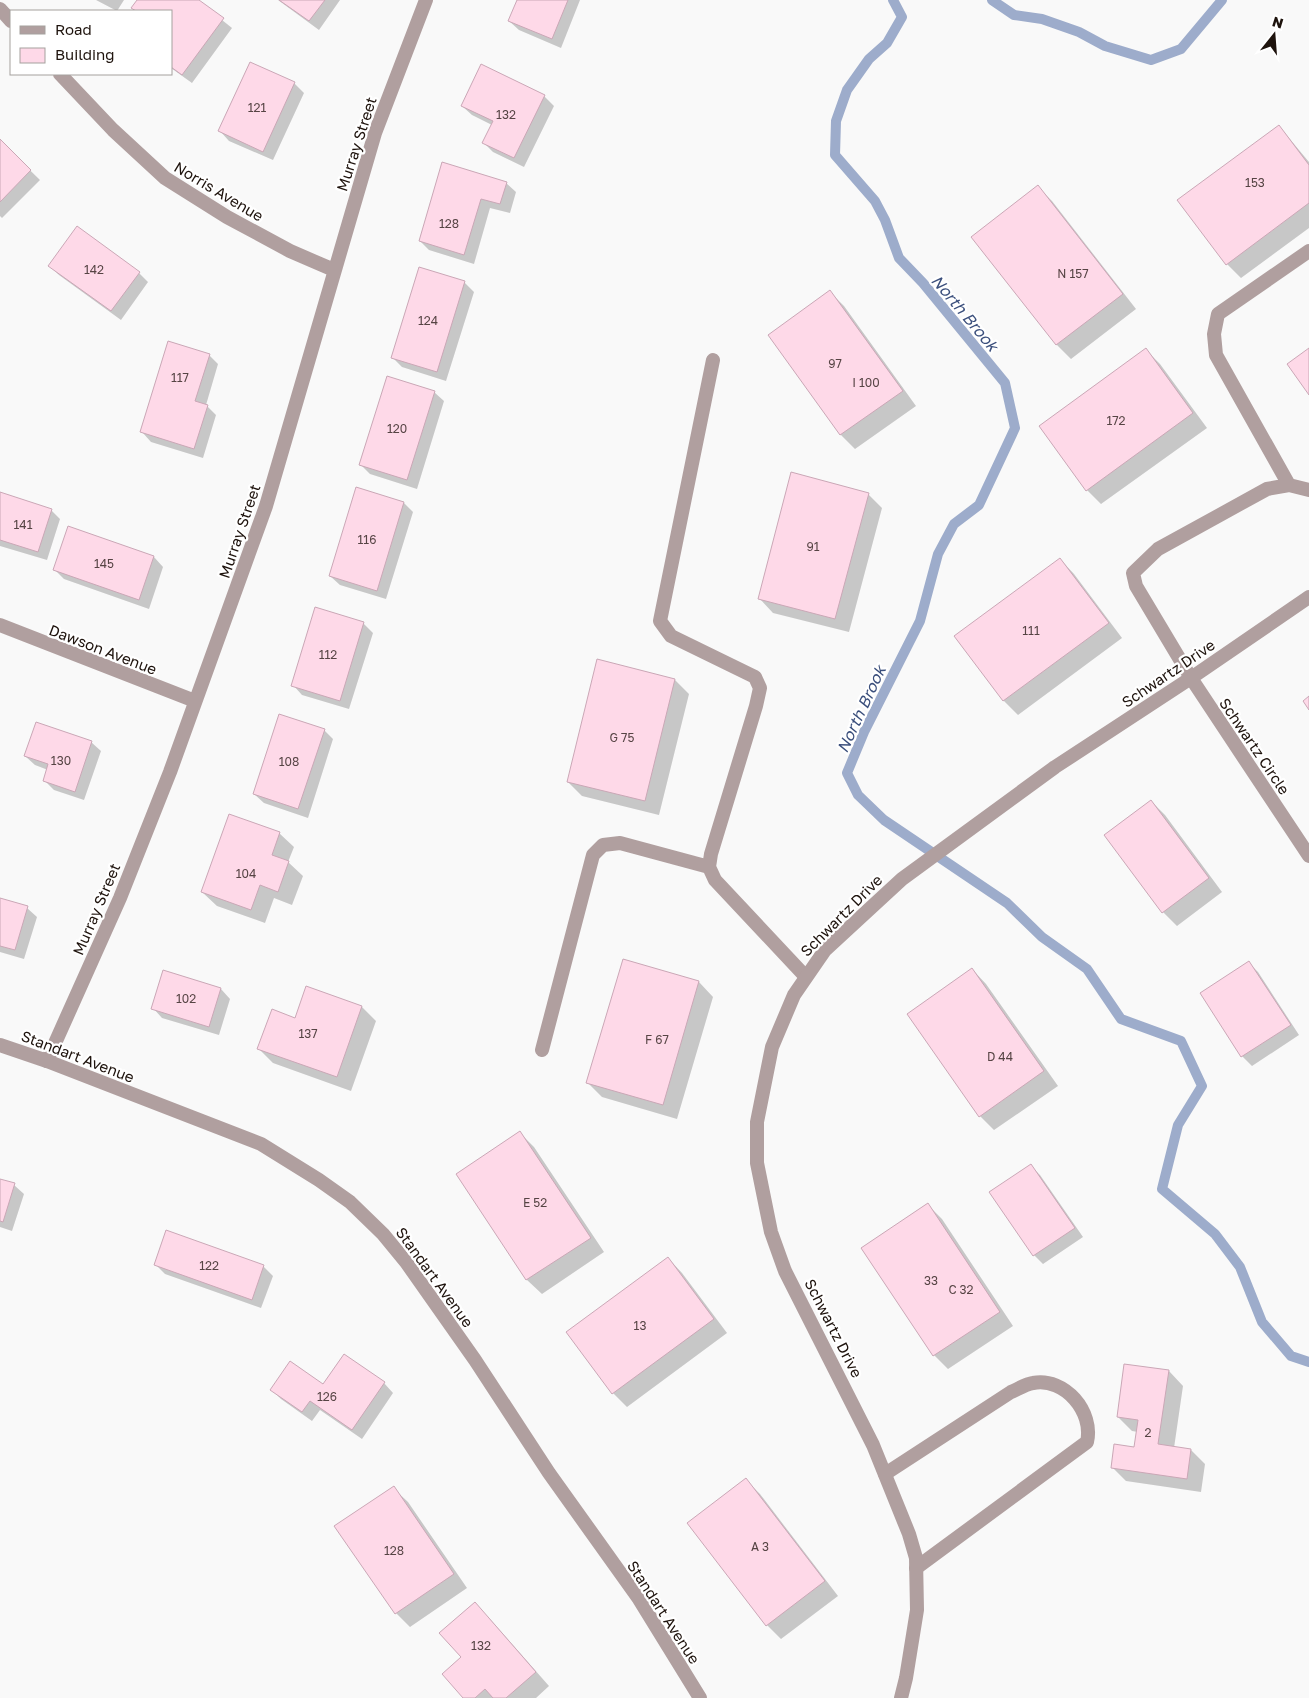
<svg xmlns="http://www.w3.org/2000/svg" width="1309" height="1698" font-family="'Golos Text',sans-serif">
  <rect width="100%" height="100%" fill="#f9f9f9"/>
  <path fill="#0003" d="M96,0H124L117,11Z
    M139,0H197L232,28L192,83L171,68V11H136L133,8Z
    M278,0H340L319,30Z
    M518,0H580L561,48L519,30L509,21Z
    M250,64L294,83L304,93L273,160L229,141L220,131Z
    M544,96L554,106L524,167L493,152L484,143L492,125L472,115L462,106Z
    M1279,126L1309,162V228L1241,278L1227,264Z
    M0,141L40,180L2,218L0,216Z
    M443,164L506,183L516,192L510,213L490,208L474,264L429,250L420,241Z
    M1038,187L1052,201L1136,309L1071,359L1057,345L973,237Z
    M50,266L139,273L148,282L121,320L59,275Z
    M464,282L474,292L446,381L402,367L393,358Z
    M830,292L844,306L916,406L855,449L841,435L769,335Z
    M1146,350L1160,364L1207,428L1101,504L1087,490Z
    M209,355L218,364L206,405L216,415L203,458L151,442L142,432Z
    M434,392L444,401L417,489L370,474L361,465Z
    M0,493L51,510L60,519L47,560L0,546Z
    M868,494L882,508L849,632L773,613L759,598Z
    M404,503L413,512L386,599L340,585L330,576Z
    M69,528L154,557L163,567L149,609L64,579L55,570Z
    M1060,559L1074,574L1122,638L1018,715L1004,701L956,637Z
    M363,623L373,633L349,709L302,695L293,685Z
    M675,680L689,694L659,815L582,796L568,782Z
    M324,730L333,739L308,818L264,803L254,794Z
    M91,742L101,751L84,800L54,790L44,780L48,770L35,765L25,756Z
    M1151,801L1165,815L1222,892L1177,926L1163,912Z
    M279,833L294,847L288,862L303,876L292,905L274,898L265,923L217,906L202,892Z
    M0,899L27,908L37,917L24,959L0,952Z
    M624,960L699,982L713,997L677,1119L602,1097L588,1083Z
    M1249,963L1258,972L1299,1035L1252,1066L1242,1056Z
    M972,969L986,984L1058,1086L994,1130L980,1116L908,1014Z
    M307,988L362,1007L376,1021L351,1091L273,1063L259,1049L296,1019Z
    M221,989L230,999L219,1035L162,1018L153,1008Z
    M520,1133L534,1147L604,1252L542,1294L527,1280L457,1174Z
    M1031,1166L1040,1175L1083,1237L1043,1264L1034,1255Z
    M0,1180L14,1185L24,1194L12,1231L0,1227Z
    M928,1205L942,1219L1013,1326L948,1369L934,1355Z
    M668,1258L682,1273L727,1333L627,1407L613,1393Z
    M155,1264L263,1266L273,1276L261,1308L165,1274Z
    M1169,1371L1183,1386L1174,1448L1191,1450L1205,1464L1201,1492L1126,1481L1112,1467L1135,1449L1138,1432L1132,1431L1118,1417Z
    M384,1383L393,1393L362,1439L320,1410L312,1421L281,1399L272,1390Z
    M746,1480L760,1494L838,1596L781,1639L767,1625L689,1523Z
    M393,1488L408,1502L467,1588L410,1627L396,1613Z
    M489,1618L549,1686L536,1698H465L463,1657Z"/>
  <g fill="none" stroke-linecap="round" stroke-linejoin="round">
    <path stroke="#9daccb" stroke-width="10" d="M893,0L902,17L887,43L869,59L847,90L836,121L835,155L875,201L885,220L899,258L923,283L1005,383L1015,428L979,505L954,524L938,554L920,621L864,732L847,773L858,795L884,820L1007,903L1042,937L1087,969L1121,1019L1181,1041L1202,1086L1178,1125L1162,1189L1215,1234L1240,1267L1262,1322L1291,1356L1309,1362
      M992,0L1014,15L1042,19L1079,32L1105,46L1151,60L1181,49L1222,0"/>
  </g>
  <path fill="#fed9e8" stroke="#caa7b6" d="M137,0H199L224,18L182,75L171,67V11H136L131,8Z
    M279,0H325L309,21Z
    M517,0H568L552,39L508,21Z
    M250,62L295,82L263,152L218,131Z
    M481,64L545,95L514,158L482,143L493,121L461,106Z
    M1279,125L1309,165V203L1226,265L1177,200Z
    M0,139L31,170L0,202Z
    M442,162L507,182L500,204L481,199L464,255L419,241Z
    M1038,185L1123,294L1056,345L971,237Z
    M77,226L140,272L111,311L48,266Z
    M419,267L465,281L437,372L391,358Z
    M830,290L903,391L840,435L768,335Z
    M168,341L210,354L195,401L208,405L194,449L140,432Z
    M1146,348L1193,413L1086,491L1039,426Z
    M1309,348V395L1287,364Z
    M387,376L435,391L407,480L359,465Z
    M791,472L869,493L835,619L758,599Z
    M356,487L404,502L377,591L329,576Z
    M0,492L52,509L38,552L0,540Z
    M68,526L154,556L139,600L53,570Z
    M1060,558L1109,623L1003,701L954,636Z
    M315,607L364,622L340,701L291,686Z
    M597,659L675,679L645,801L567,782Z
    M1309,696V710L1303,701Z
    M279,714L325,729L298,809L253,794Z
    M36,722L92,741L75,792L43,781L48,764L24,756Z
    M1151,800L1209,878L1162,913L1104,835Z
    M229,814L280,832L272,855L289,861L278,892L260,885L251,910L201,892Z
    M0,898L28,906L15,950L0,946Z
    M623,959L699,981L663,1105L586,1083Z
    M1249,961L1291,1025L1241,1057L1200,993Z
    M972,968L1044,1071L979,1117L907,1014Z
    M163,970L221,988L209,1027L151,1009Z
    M306,986L362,1006L337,1077L257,1049L272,1009L295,1018Z
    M520,1131L591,1238L526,1280L456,1174Z
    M1031,1164L1075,1228L1033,1256L989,1192Z
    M0,1179L15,1183L3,1222L0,1221Z
    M928,1203L1000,1312L933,1356L861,1248Z
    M166,1230L264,1265L252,1300L154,1265Z
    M668,1257L714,1319L612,1394L566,1332Z
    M344,1354L385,1382L352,1430L310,1401L302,1412L270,1390L290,1361L323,1384Z
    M1124,1364L1169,1370L1158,1444L1191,1449L1187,1479L1111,1468L1114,1444L1134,1447L1138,1420L1117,1417Z
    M746,1478L825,1581L766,1626L687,1523Z
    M394,1486L454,1574L395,1614L334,1526Z
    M475,1602L536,1672L506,1698H493L485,1689L475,1698H463L442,1674L461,1657L439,1633Z"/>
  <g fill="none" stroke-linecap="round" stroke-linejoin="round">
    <path stroke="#b09f9f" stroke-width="14" d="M713,360L660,621L671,636L755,677L760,688L756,706L711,854L709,867L715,880L805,976
      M1289,485L1216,355L1214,334L1218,314L1309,251
      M1191,678L1136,586L1133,573L1158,549L1267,489L1289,485L1309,490
      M542,1050L593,855L603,845L620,843L709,867
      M885,1474L1011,1392C1018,1389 1026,1384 1033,1383C1065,1377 1094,1412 1087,1442L916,1568"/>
    <path stroke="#b09f9f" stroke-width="14" d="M0,9L11,21
      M60,74L113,130L165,178L227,217L290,251L334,270
      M0,625L195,701
      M1191,678L1309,856
      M47,1061L120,898L170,772L266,506L375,133L426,0
      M901,1698L906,1678L917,1610L916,1558L909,1534L873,1445L785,1271L771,1232L757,1163V1122L772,1047L794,995L825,950L902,879L1055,767L1191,678L1309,597"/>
    <path stroke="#b09f9f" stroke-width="14" d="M0,1045L47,1061L261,1144L319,1180L350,1202L383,1234L406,1262L475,1360L549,1473L639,1599L700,1698"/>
  </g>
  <g text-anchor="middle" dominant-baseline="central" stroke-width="4.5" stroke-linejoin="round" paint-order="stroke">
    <g font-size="12" fill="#564444">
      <text x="257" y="107">121</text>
      <text x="506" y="114">132</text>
      <text x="1255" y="182">153</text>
      <text x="449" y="223">128</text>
      <text x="94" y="269">142</text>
      <text x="1073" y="273">N 157</text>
      <text x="428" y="320">124</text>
      <text x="835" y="363">97</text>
      <text x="180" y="377">117</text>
      <text x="866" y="382">I 100</text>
      <text x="1116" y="420">172</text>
      <text x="397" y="428">120</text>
      <text x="23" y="524">141</text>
      <text x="367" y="539">116</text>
      <text x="813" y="546">91</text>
      <text x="104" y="563">145</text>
      <text x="1031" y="630">111</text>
      <text x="328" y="654">112</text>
      <text x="622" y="737">G 75</text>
      <text x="61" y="760">130</text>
      <text x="289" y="761">108</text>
      <text x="246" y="873">104</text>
      <text x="186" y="998">102</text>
      <text x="308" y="1033">137</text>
      <text x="657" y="1039">F 67</text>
      <text x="1000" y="1056">D 44</text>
      <text x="535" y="1202">E 52</text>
      <text x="209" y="1265">122</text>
      <text x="931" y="1280">33</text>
      <text x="961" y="1289">C 32</text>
      <text x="640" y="1325">13</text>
      <text x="327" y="1396">126</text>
      <text x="1148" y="1432">2</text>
      <text x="760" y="1546">A 3</text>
      <text x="394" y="1550">128</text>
      <text x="481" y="1645">132</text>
    </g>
    <g font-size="15" fill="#1e130d" stroke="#fff">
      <text transform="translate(356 144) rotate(-72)">Murray Street</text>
      <text transform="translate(219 191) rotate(31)">Norris Avenue</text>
      <text transform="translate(239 531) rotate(-71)">Murray Street</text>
      <text transform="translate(103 649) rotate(21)">Dawson Avenue</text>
      <text transform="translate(1168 673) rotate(-34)">Schwartz Drive</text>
      <text transform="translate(1255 746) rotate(56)">Schwartz Circle</text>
      <text transform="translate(96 909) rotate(-67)">Murray Street</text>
      <text transform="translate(841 915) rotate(-45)">Schwartz Drive</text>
      <text transform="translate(78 1056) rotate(21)">Standart Avenue</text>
      <text transform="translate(435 1277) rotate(54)">Standart Avenue</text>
      <text transform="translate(834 1328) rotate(63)">Schwartz Drive</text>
      <text transform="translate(664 1612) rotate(57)">Standart Avenue</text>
    </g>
    <g font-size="16" font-style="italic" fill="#3b4f7c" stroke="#fff">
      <text transform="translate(965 313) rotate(50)">North Brook</text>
      <text transform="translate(861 709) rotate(-65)">North Brook</text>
    </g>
  </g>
  <rect x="10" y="10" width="162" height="65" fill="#ffffff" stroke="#a5a19e"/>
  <rect x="20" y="26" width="25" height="8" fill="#b09f9f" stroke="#a5a19e"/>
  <text x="55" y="35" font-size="15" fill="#1e130d">Road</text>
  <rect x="20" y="48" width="25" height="15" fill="#fed9e8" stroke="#a5a19e"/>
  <text x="55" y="60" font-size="15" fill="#1e130d">Building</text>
  <g transform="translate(1274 35) rotate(17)" stroke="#ffffff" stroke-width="4" paint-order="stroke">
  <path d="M0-4L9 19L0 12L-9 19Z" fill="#1e130d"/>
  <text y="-8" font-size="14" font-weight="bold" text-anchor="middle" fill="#1e130d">N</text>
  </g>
</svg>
